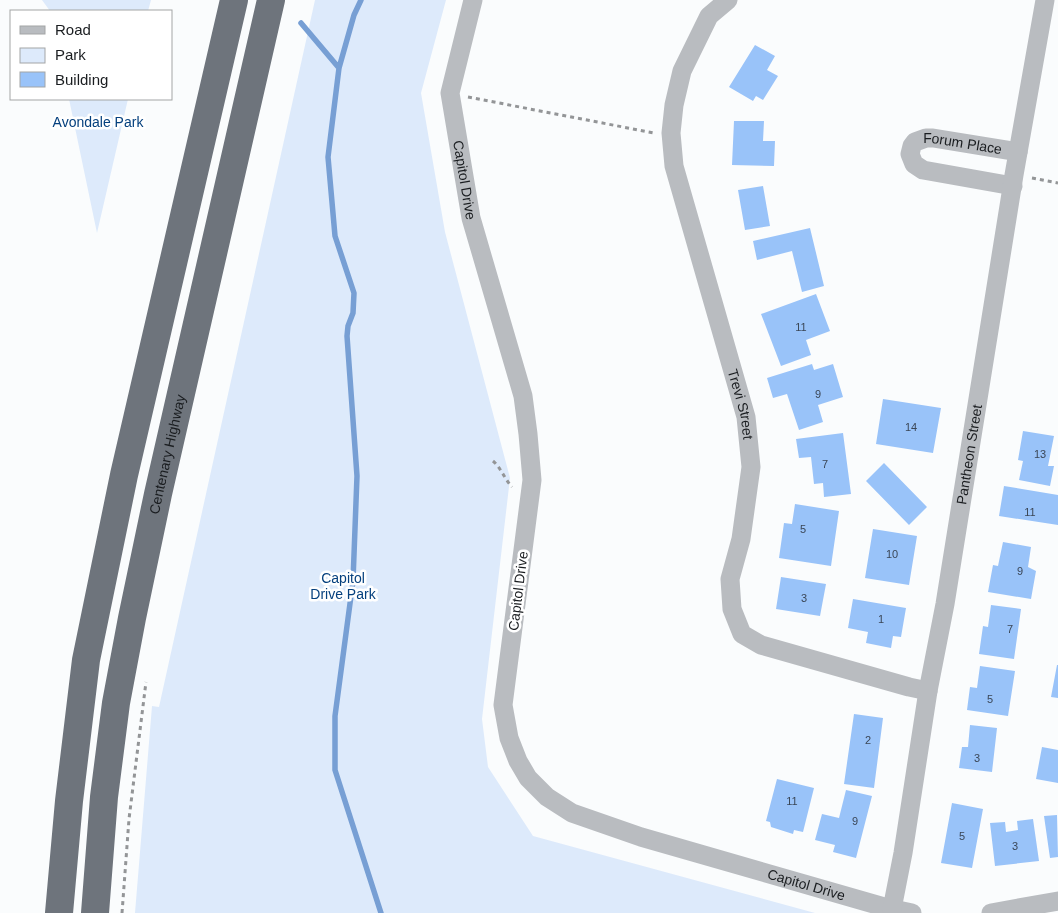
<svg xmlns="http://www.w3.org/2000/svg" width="1058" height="913" font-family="Helvetica,sans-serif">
  <rect width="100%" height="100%" fill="#fafcfd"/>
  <path fill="#ddeafb" d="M42,0H151L148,11H50Z
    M315,0H446L421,93L445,232L510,478L482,719L488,767L533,836L815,913H135L152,706L159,707Z
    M69,99H128L97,233Z"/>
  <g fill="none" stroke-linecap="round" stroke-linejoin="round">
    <path stroke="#779fd4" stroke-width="5.5" d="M361,0L354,15L339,68L328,157L335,236L354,293L353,313L348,326L347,336L357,476L353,581L335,716V770L381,913
      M301,23L339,68"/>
  </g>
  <path fill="#99c3f9" d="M755,45L775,56L767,70L778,76L763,100L756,96L753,101L729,87Z
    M734,121H764L763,141H775L774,166L732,165Z
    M763,186L770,226L745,230L738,190Z
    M810,228L824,286L802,292L792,251L757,260L753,241Z
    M816,294L830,331L806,340L811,355L781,366L761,314Z
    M812,364L814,370L833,364L843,397L818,405L823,422L799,430L787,394L773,398L767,378Z
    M883,399L941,408L933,453L876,444Z
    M1023,431L1054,436L1048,466H1054L1050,486L1019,480L1023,461L1018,460Z
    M843,433L851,494L824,497L823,483L814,484L811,457L799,458L796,439Z
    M884,463L927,507L909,525L866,481Z
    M1004,486L1058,495V525L999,516Z
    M795,504L839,511L831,566L779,558L784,523L792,524Z
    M873,529L917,536L909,585L865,578Z
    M1003,542L1031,547L1028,567L1036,571L1031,599L988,592L993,565L998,566Z
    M781,577L826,584L820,616L776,609Z
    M853,599L906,608L901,637L893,636L891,648L866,643L868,632L848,628Z
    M991,605L1021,609L1014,659L979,654L983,626L988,627Z
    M1057,665H1058V698L1051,697Z
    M980,666L1015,671L1008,716L967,710L970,687L977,688Z
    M854,714L883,718L874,788L844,784Z
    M970,725L997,728L992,772L959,768L962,747H968Z
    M1042,747L1058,750V783L1036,779Z
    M777,779L814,788L803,832L794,830L793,834L771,827L770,822L766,821Z
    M846,790L872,796L856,858L833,852L835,845L815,840L822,814L839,818Z
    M952,803L983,809L972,868L941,863Z
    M1057,815L1058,857L1050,858L1044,816Z
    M1033,819L1039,861L995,866L990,823L1005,822L1006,832L1018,830L1017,821Z"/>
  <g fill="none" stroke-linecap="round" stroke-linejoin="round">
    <path stroke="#939597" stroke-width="3" stroke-dasharray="4 4" stroke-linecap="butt" d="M468,97L654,133
      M1032,178L1058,183
      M493,461C501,468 504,478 512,487
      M122,913L129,819L146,682"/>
    <g stroke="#b9bcc0" stroke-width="19">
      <path id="s1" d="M473,0L450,93L471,218L523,396L528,434L532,480L503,705L509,738L518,761L528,778L547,797L572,813L641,837L884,907L912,913"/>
      <path id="s2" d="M728,0L709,16L682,71L674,105L671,133L674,166L746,417L751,467L741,539L730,579L732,609L742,634L761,645L909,687L928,691"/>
      <path id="s3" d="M1013,186L923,170L914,164L910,154L912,146L915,142L926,138H933L1018,152"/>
      <path id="s4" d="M892,909L903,853L928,691L945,604L1014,175L1045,0"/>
      <path d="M991,913L1058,901"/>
    </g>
    <g stroke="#6e747c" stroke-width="28">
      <path d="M59,913L69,801L86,660L124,475L234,0"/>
      <path id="s5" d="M95,913L104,797L116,703L132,618L158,494L271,0"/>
    </g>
  </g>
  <g text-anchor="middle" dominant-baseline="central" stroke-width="5" stroke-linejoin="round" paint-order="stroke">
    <g font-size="11" fill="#3a4656">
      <text x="801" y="327">11</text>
      <text x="818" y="394">9</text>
      <text x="911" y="427">14</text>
      <text x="1040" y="454">13</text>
      <text x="825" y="464">7</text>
      <text x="1030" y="512">11</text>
      <text x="803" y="529">5</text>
      <text x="892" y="554">10</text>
      <text x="1020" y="571">9</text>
      <text x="804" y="598">3</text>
      <text x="881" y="619">1</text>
      <text x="1010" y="629">7</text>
      <text x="990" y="699">5</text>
      <text x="868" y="740">2</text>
      <text x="977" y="758">3</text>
      <text x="792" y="801">11</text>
      <text x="855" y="821">9</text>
      <text x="962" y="836">5</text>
      <text x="1015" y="846">3</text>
    </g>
    <g font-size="14" fill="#05407e" stroke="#fff">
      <text x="98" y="122">Avondale Park</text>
      <text x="343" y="578">Capitol<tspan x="343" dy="16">Drive Park</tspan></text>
    </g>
    <g font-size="14" fill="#1a1d20" stroke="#fff">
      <text stroke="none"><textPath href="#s3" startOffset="175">Forum Place</textPath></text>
      <text stroke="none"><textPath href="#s1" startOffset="184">Capitol Drive</textPath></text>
      <text stroke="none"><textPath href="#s2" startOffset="430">Trevi Street</textPath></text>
      <text stroke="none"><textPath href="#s5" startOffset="465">Centenary Highway</textPath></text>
      <text stroke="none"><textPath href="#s4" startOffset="461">Pantheon Street</textPath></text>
      <text transform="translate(518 591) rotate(-83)">Capitol Drive</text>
      <text stroke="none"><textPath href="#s1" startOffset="1099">Capitol Drive</textPath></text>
    </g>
  </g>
  <rect x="10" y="10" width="162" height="90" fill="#ffffff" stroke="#a3a5a6"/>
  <rect x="20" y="26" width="25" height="8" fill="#b9bcc0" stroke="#a3a5a6"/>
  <text x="55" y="35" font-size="15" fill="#1a1d20">Road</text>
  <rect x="20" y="48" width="25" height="15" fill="#ddeafb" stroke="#a3a5a6"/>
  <text x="55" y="60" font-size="15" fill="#1a1d20">Park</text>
  <rect x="20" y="72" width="25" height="15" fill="#99c3f9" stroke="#a3a5a6"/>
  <text x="55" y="85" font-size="15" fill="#1a1d20">Building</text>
</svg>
